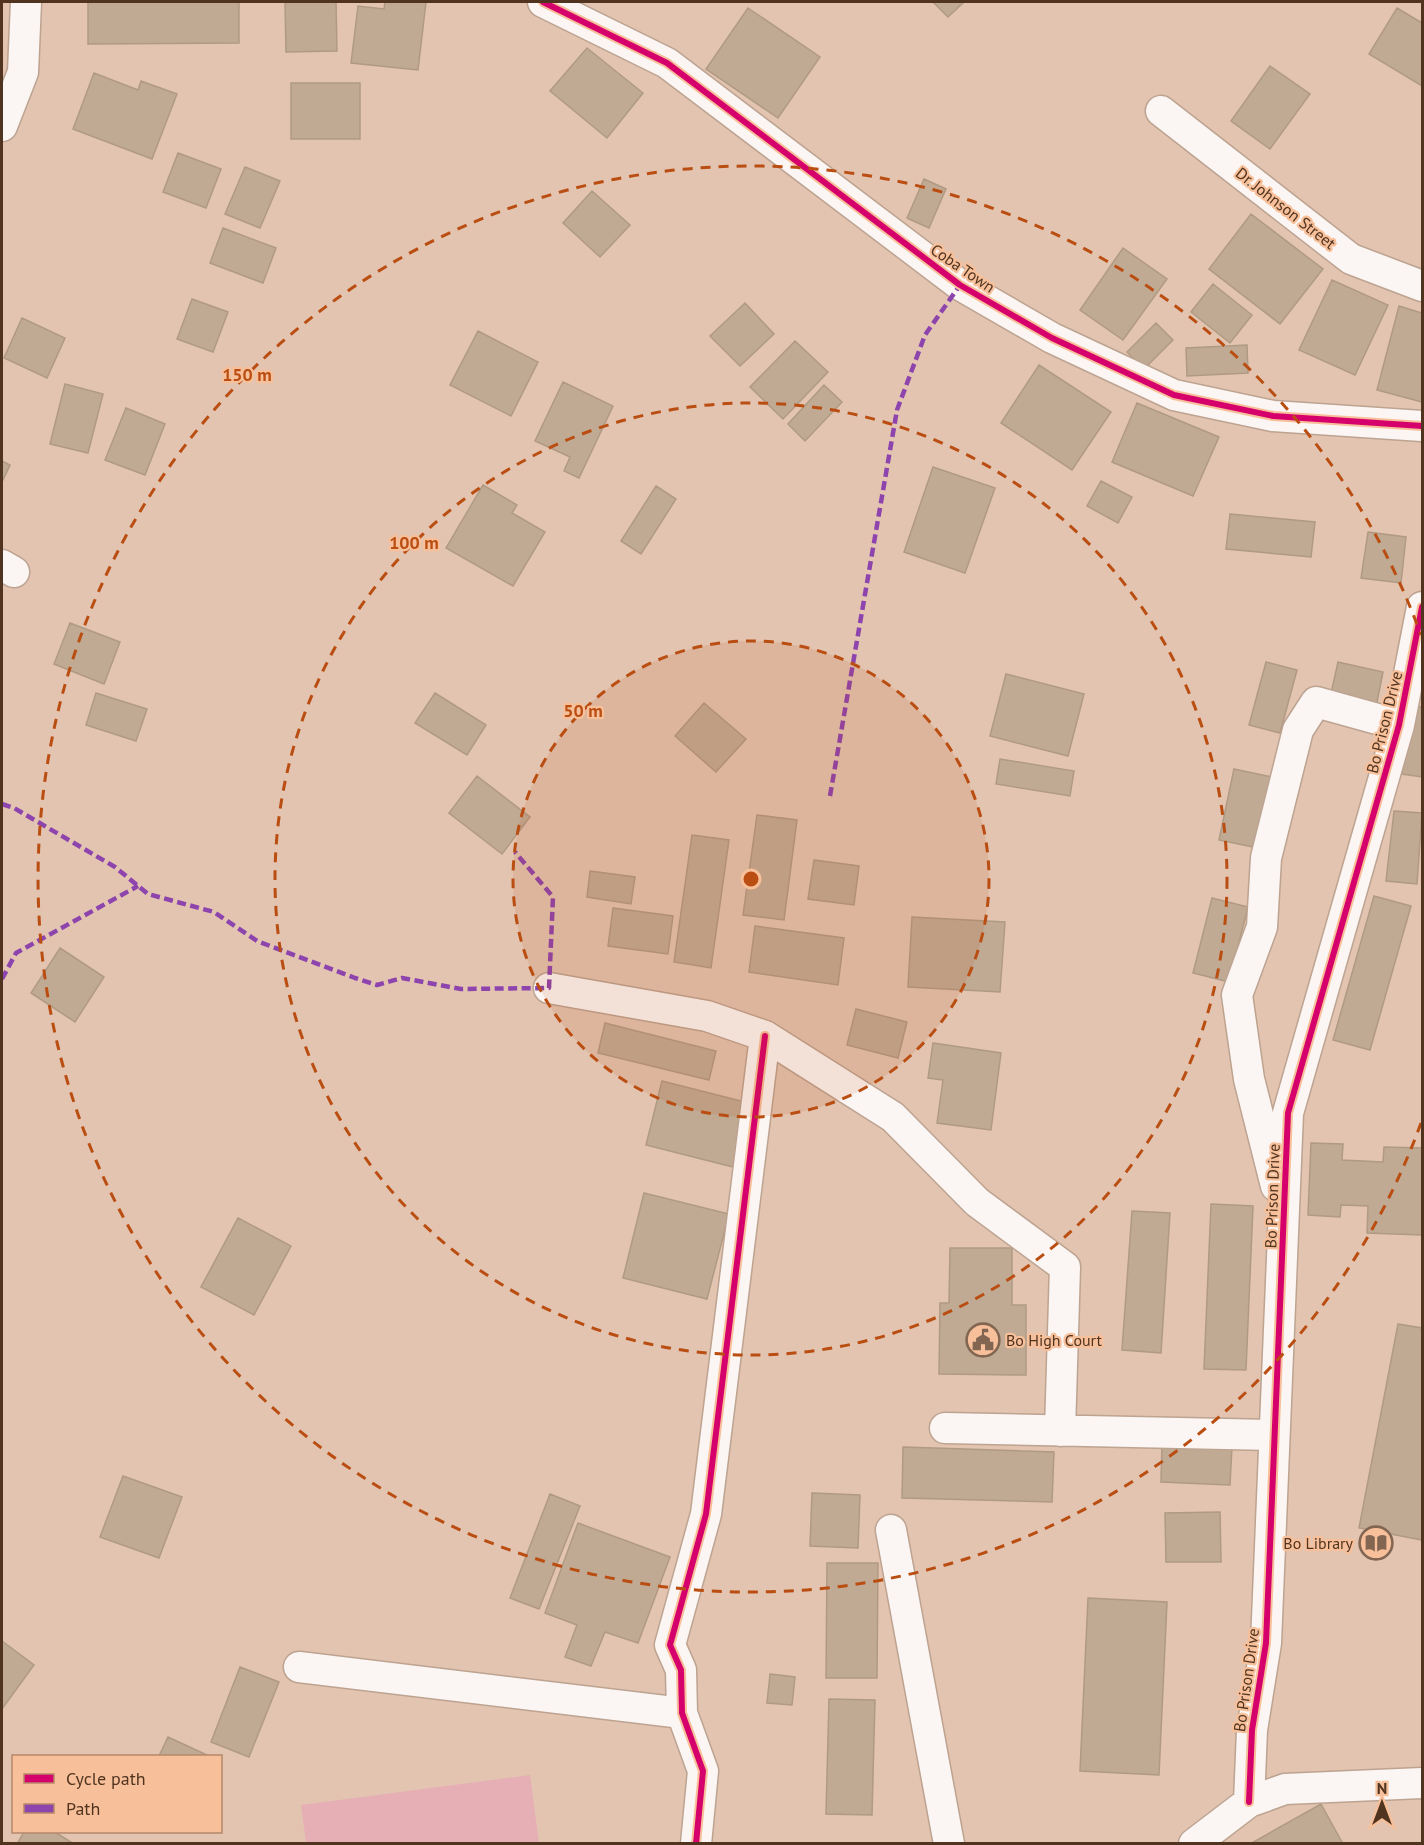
<svg xmlns="http://www.w3.org/2000/svg" width="1424" height="1845" font-family="'PT Sans',sans-serif">
  <rect width="100%" height="100%" fill="#e2c4b0"/>
  <path fill="#e6afb5" d="M530,1775L539,1843H306L301,1805Z"/>
  <path fill="#c0aa93" stroke="#b09a83" stroke-width="1.5" d="M88,2H239V43L88,44Z
    M285,2H336L337,51L286,52Z
    M385,2H426L418,70L351,63L358,6L384,9Z
    M933,2H964L948,17Z
    M748,8L820,57L778,118L706,69Z
    M1397,8L1422,23V86L1369,54Z
    M587,48L643,93L607,138L550,91Z
    M1270,66L1310,94L1270,149L1231,121Z
    M94,73L138,90L141,81L177,94L152,159L73,129Z
    M291,83H360V139H291Z
    M178,153L221,169L206,208L163,192Z
    M245,167L280,181L260,228L225,214Z
    M924,179L946,189L929,228L907,218Z
    M592,191L630,225L600,257L563,223Z
    M1251,214L1323,269L1280,324L1209,269Z
    M223,228L276,248L263,283L210,263Z
    M1123,248L1167,279L1123,340L1080,310Z
    M1332,280L1388,305L1355,375L1299,350Z
    M1213,284L1252,315L1230,343L1191,312Z
    M192,299L228,312L213,352L177,339Z
    M745,303L774,334L740,366L710,336Z
    M1399,306L1422,313V402L1377,390Z
    M22,318L65,338L47,378L4,358Z
    M1156,323L1173,340L1144,369L1127,352Z
    M478,331L538,362L511,416L450,385Z
    M795,341L828,372L783,419L750,387Z
    M1247,345L1248,373L1187,376L1186,348Z
    M1039,365L1111,412L1072,470L1001,423Z
    M563,382L613,406L579,478L564,471L570,457L535,441Z
    M65,384L103,394L88,453L50,444Z
    M824,385L842,402L805,441L788,424Z
    M1137,403L1219,437L1193,496L1112,462Z
    M126,408L165,424L145,475L105,460Z
    M2,461L10,465L2,482Z
    M933,467L995,488L965,573L904,552Z
    M1101,481L1132,497L1118,523L1087,506Z
    M483,485L517,505L512,513L545,532L513,586L446,548Z
    M656,486L676,499L641,554L621,541Z
    M1230,514L1315,522L1311,557L1226,549Z
    M1368,532L1406,537L1401,583L1361,578Z
    M70,623L120,642L104,684L54,664Z
    M1266,662L1297,670L1280,733L1249,725Z
    M1338,662L1383,672L1376,707L1330,698Z
    M1006,674L1084,694L1068,756L990,736Z
    M96,693L147,709L136,741L86,725Z
    M435,693L486,725L467,755L415,723Z
    M704,703L746,739L716,772L675,736Z
    M1413,706L1422,707V777L1402,774Z
    M1000,759L1074,771L1070,796L996,784Z
    M1234,769L1272,777L1258,848L1219,840Z
    M477,776L530,817L502,854L449,813Z
    M1394,811L1422,813L1417,884L1386,881Z
    M757,815L797,820L784,920L743,915Z
    M692,835L729,840L711,968L674,962Z
    M814,860L859,866L854,905L808,899Z
    M590,871L635,877L631,904L587,897Z
    M1374,896L1411,906L1370,1050L1333,1040Z
    M1212,898L1248,907L1229,982L1193,973Z
    M613,908L673,916L668,954L608,946Z
    M912,917L1005,922L1000,992L908,987Z
    M755,926L844,938L838,985L749,972Z
    M60,948L104,977L75,1022L31,993Z
    M856,1009L907,1022L898,1058L847,1045Z
    M605,1023L716,1051L709,1080L598,1053Z
    M933,1043L1001,1053L991,1130L937,1123L943,1080L928,1078Z
    M662,1081L753,1104L737,1168L646,1145Z
    M1311,1143L1343,1144L1342,1160L1383,1162L1384,1147L1422,1148V1235L1367,1233L1368,1206L1341,1205L1340,1217L1308,1215Z
    M644,1193L729,1214L707,1299L623,1278Z
    M1211,1204L1253,1206L1246,1370L1204,1369Z
    M1132,1211L1170,1213L1161,1353L1122,1350Z
    M238,1218L291,1246L254,1315L201,1287Z
    M950,1248H1012V1305H1026V1375L939,1374L940,1303H949Z
    M1398,1324L1422,1328V1540L1359,1528Z
    M1162,1443L1232,1446L1230,1485L1161,1482Z
    M903,1447L1054,1452L1052,1502L902,1498Z
    M123,1476L182,1497L159,1558L100,1537Z
    M812,1493L860,1495L858,1548L810,1546Z
    M550,1494L580,1506L539,1609L510,1598Z
    M1220,1512L1221,1562H1166L1165,1513Z
    M578,1523L670,1557L638,1643L605,1632L591,1666L565,1657L577,1625L545,1613Z
    M827,1563H878L877,1678H826Z
    M1088,1598L1167,1602L1159,1775L1080,1771Z
    M2,1641L34,1665L2,1709Z
    M240,1667L279,1682L249,1757L211,1742Z
    M770,1674L795,1677L792,1705L767,1703Z
    M829,1699L875,1700L872,1815L826,1814Z
    M168,1737L209,1756H159Z
    M1321,1804L1343,1844H1250Z
    M24,1832H55L74,1844H17Z"/>
  <g fill="none" stroke-linecap="round" stroke-linejoin="round">
    <defs>
      <path id="minor" d="M543,2L667,63L960,285L1052,338L1174,395L1273,416L1422,426
        M1161,111L1351,259L1422,286
        M2,126L23,72L26,2
        M2,565L14,572
        M549,988L707,1016L765,1036L893,1117L977,1202L1065,1267L1060,1431
        M1276,1186L1249,1079L1237,995L1262,927L1266,858L1298,730L1316,702L1399,725
        M945,1428L1274,1435
        M891,1530L949,1844
        M299,1667L682,1713
        M1249,1802L1252,1730L1266,1643L1288,1113L1399,725L1422,607
        M696,1844L703,1771L682,1713L681,1670L670,1645L706,1514L765,1036
        M1194,1844L1249,1802L1285,1789L1422,1783"/>
    </defs>
    <use href="#minor" stroke="#bda391" stroke-width="33"/>
    <use href="#minor" stroke="#fbf6f3" stroke-width="30"/>
    <path stroke="#8e44ad" stroke-width="4.5" stroke-dasharray="9 4.5" stroke-linecap="butt" d="M830,796L897,410L925,335L960,285
      M2,804L14,808L115,867L148,894L214,912L257,941L355,978L377,985L402,978L461,989L549,988L553,897L515,852
      M2,979L16,953L138,886"/>
    <defs>
      <path id="cycleway" d="M543,2L667,63L960,285L1052,338L1174,395L1273,416L1422,426
        M1249,1802L1252,1730L1266,1643L1288,1113L1399,725L1422,607
        M696,1844L703,1771L682,1713L681,1670L670,1645L706,1514L765,1036"/>
    </defs>
    <use href="#cycleway" stroke="#f8c09a" stroke-width="10"/>
    <use href="#cycleway" stroke="#d6006c" stroke-width="6"/>
  </g>
  <circle cx="751" cy="879" r="238" fill="#ba4e12" fill-opacity=".12"/>
  <g fill="none" stroke="#ba4e12" stroke-width="3" stroke-dasharray="10 8">
    <circle cx="751" cy="879" r="238"/>
    <circle cx="751" cy="879" r="476"/>
    <path d="M1421 1123A713 713 0 1 1 1421 635"/>
  </g>
  <defs>
    <symbol id="civic-ring" viewBox="-11 -11 22 22"><circle r="9.5" fill="#f8c09a" stroke="#836652" stroke-width="1.5"/><path d="M-.6-6.5H3V-4.5H.6V-3L4-1V1h2V6H-6V1h2V-1L-.6-3ZM-1.2 2.5V6h2.4V2.5Z" fill="#836652"/></symbol>
    <symbol id="library-ring" viewBox="-11 -11 22 22"><circle r="9.5" fill="#f8c09a" stroke="#836652" stroke-width="1.5"/><path d="M-6-4Q-3-5.5-.7-3.5V5Q-3 3-6 4ZM6-4Q3-5.5 .7-3.5V5Q3 3 6 4Z" fill="#836652"/></symbol>
  </defs>
  <g fill-rule="evenodd">
    <use href="#civic-ring" x="964" y="1321" width="38" height="38"/>
    <use href="#library-ring" x="1357" y="1524" width="38" height="38"/>
  </g>
  <g text-anchor="middle" dominant-baseline="central" stroke-width="4.5" stroke-linejoin="round" paint-order="stroke">
    <g font-size="16" fill="#503420" stroke="#f8c09a">
      <text transform="translate(1286 208) rotate(38)">Dr. Johnson Street</text>
      <text transform="translate(963 268) rotate(34)">Coba Town</text>
      <text transform="translate(1384 722) rotate(-76)">Bo Prison Drive</text>
      <text transform="translate(1272 1196) rotate(-88)">Bo Prison Drive</text>
      <text transform="translate(1246 1680) rotate(-82)">Bo Prison Drive</text>
    </g>
    <g font-size="16" fill="#503420" stroke="#f8c09a" text-anchor="start">
      <text x="1006" y="1340">Bo High Court</text>
      <text x="1353" y="1543" text-anchor="end">Bo Library</text>
    </g>
  </g>
  <circle cx="751" cy="879" r="9" fill="#ba4e12" stroke="#f8c09a" stroke-width="3"/>
  <g font-size="18" text-anchor="middle" font-weight="bold" fill="#ba4e12" stroke="#f8c09a" stroke-width="4.5" stroke-linejoin="round" paint-order="stroke">
    <text x="247" y="381">150 m</text>
    <text x="414" y="549">100 m</text>
    <text x="583" y="717">50 m</text>
  </g>
  <rect width="1424" height="1845" fill="none" stroke="#503420" stroke-width="6"/>
  <rect x="12" y="1755" width="210" height="78" fill="#f8c09a" stroke="#b58869" stroke-width="1.5"/>
  <rect x="24" y="1774" width="30" height="9" fill="#d6006c" stroke="#b58869" stroke-width="1.5"/>
  <text x="66" y="1785" font-size="18" fill="#503420">Cycle path</text>
  <rect x="24" y="1804" width="30" height="9" fill="#8e44ad" stroke="#b58869" stroke-width="1.5"/>
  <text x="66" y="1815" font-size="18" fill="#503420">Path</text>
  <g transform="translate(1382 1803)" stroke="#f8c09a" stroke-width="4.5" paint-order="stroke">
  <path d="M0-4.5L10 22L0 15L-10 22Z" fill="#503420"/>
  <text y="-9" font-size="16" font-weight="bold" text-anchor="middle" fill="#503420">N</text>
  </g>
</svg>
